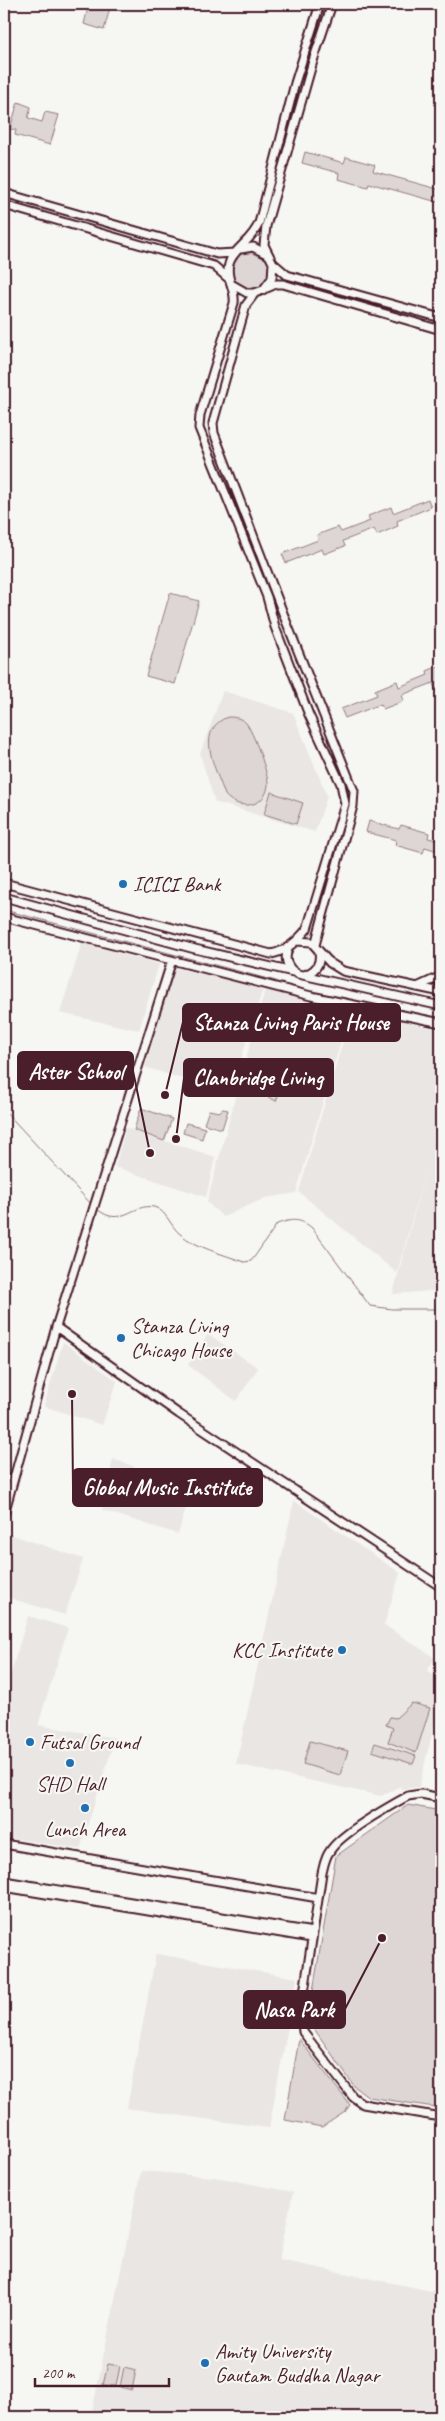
<svg xmlns="http://www.w3.org/2000/svg" width="445" height="2421" font-family="Caveat,sans-serif">
  <rect width="100%" height="100%" fill="#f6f6f2"/>
  <filter id="ink" filterUnits="userSpaceOnUse"><feTurbulence type="fractalNoise" baseFrequency=".02" numOctaves="2"/><feDisplacementMap in="SourceGraphic" scale="10" xChannelSelector="R" yChannelSelector="G"/><feConvolveMatrix kernelMatrix="1 2 1 2 8 2 1 2 1" color-interpolation-filters="sRGB"/></filter>
  <g filter="url(#ink)">
    <path fill="#e9e6e3" d="M223,691L293,713L327,796L315,832L215,802L200,754Z
      M82,943L159,964L139,1030L60,1013Z
      M175,968L263,988L230,1094L145,1067Z
      M265,990L351,1007L296,1193L265,1198L223,1217L207,1202Z
      M352,1010L441,1030V1290L393,1294L427,1165L397,1273L299,1192Z
      M126,1128L215,1157L206,1197L115,1167Z
      M208,1334L258,1368L236,1401L188,1365Z
      M63,1342L117,1381L102,1425L44,1406Z
      M113,1459L192,1488L178,1534L102,1510Z
      M294,1501L400,1573L384,1625L435,1658L427,1671L441,1680V1697L419,1787L401,1789L400,1786L381,1796L236,1764Z
      M4,1532L83,1559L65,1615L4,1596Z
      M28,1616L68,1628L38,1725L115,1738L80,1849L4,1837V1688L6,1689Z
      M156,1954L297,1978L269,2128L127,2108Z
      M141,2171L214,2177L293,2192L279,2260L441,2293V2417H91Z"/>
    <path fill="#ddd6d5" stroke="#947a80" d="M89,4H111L104,30L84,24Z
      M18,102L31,107L28,118L42,122L45,112L59,115L50,145L15,135L16,130L10,129Z
      M305,152L344,163L346,157L375,165L373,171L441,190V203L369,183L368,187L338,179L339,173L302,163Z
      M232 270a19 19 0 1 1 38 0a19 19 0 1 1-38 0Z
      M428,499L431,507L397,521L398,526L377,535L374,529L343,541L345,546L324,554L322,549L286,563L282,554L318,540L317,535L338,527L341,532L370,521L368,516L391,507L393,513Z
      M170,593L199,601L175,684L146,676Z
      M441,665V687L435,689L433,683L402,695L404,701L383,709L381,704L345,718L341,709L377,695L375,690L397,681L399,687L428,675L427,671Z
      M228,717C235,717 241,718 246,723C253,731 269,775 268,785C266,808 238,811 225,795C217,771 193,730 228,717Z
      M271,792L303,803L296,824L264,814Z
      M369,821L399,829L401,825L429,833L428,838L441,841V852L425,847L423,853L395,845L396,840L366,832Z
      M259,1077L281,1088L276,1101L253,1089Z
      M141,1108L172,1119L164,1141L134,1130Z
      M223,1109L228,1110L222,1129L204,1124L209,1110L219,1112Z
      M186,1123L205,1128L202,1139L183,1133Z
      M412,1703L430,1708L416,1753L388,1742L393,1728L386,1725L390,1717L396,1718Z
      M310,1741L348,1751L340,1775L303,1764Z
      M375,1743L416,1756L413,1764L372,1751Z
      M408,1805L441,1811V2108L369,2097L354,2086L308,2020L336,1856Z
      M299,2039L350,2105L345,2112L322,2127L285,2120Z
      M108,2364L120,2366L116,2386L103,2385Z
      M124,2367L136,2370L132,2390L120,2387Z"/>
    <g fill="none" stroke-linecap="round" stroke-linejoin="round">
      <path stroke="#8e747a" stroke-width="1" d="M4,910L276,981
        M4,1110L92,1205
        M97,1209C121,1229 132,1203 154,1207C166,1210 171,1227 180,1234C197,1248 223,1254 244,1262L251,1261L255,1256L277,1224C292,1219 300,1218 312,1228L370,1306L392,1309H441"/>
      <defs>
        <path id="secondary" d="M4,193L217,254L235,253
          M4,205L214,266L228,278
          M241,249L253,247L267,254
          M273,263L287,275L441,318
          M233,285L247,293H255L263,290L272,278L273,263L264,245L266,226L313,61L332,4
          M267,288L276,284H283L441,330
          M255,293L246,305L213,423L214,433L286,621L354,791L353,806L315,945
          M4,883L271,954C287,951 297,941 307,929L345,804L341,784L309,715L275,627L267,597L199,428L200,415L234,303C236,289 225,278 229,264C232,250 252,241 259,223L295,83L320,4
          M4,897L195,949L293,972
          M4,917L311,996L441,1023
          M297,941L311,942L330,963L343,971L441,992
          M289,947C283,958 287,969 298,974L441,1006
          M304,975C316,971 321,964 319,952
          M417,987L439,977
          M56,1327L179,1414L441,1587
          M4,1514L56,1327L172,960
          M441,1798L421,1794L408,1796C388,1807 341,1833 330,1851C325,1857 324,1865 322,1873L301,2013L303,2032L353,2097L363,2104L441,2117
          M4,1844L318,1898
          M4,1881L313,1932
          M4,1887L311,1938"/>
      </defs>
      <use href="#secondary" stroke="#4a1f2b" stroke-width="11"/>
      <use href="#secondary" stroke="#f6f6f2" stroke-width="7"/>
    </g>
  </g>
  <g fill="#1f6fb2" stroke="#f6f6f2" stroke-width="2">
    <circle cx="123" cy="884" r="5"/>
    <circle cx="121" cy="1338" r="5"/>
    <circle cx="342" cy="1650" r="5"/>
    <circle cx="30" cy="1742" r="5"/>
    <circle cx="70" cy="1763" r="5"/>
    <circle cx="85" cy="1808" r="5"/>
    <circle cx="205" cy="2363" r="5"/>
  </g>
  <g text-anchor="middle" dominant-baseline="central" stroke-width="4.5" stroke-linejoin="round" paint-order="stroke">
    <g font-size="21" fill="#4a1f2b" stroke="#f6f6f2" text-anchor="start">
      <text x="133" y="884">ICICI Bank</text>
      <text x="131" y="1326">Stanza Living<tspan x="131" dy="24">Chicago House</tspan></text>
      <text x="332" y="1650" text-anchor="end">KCC Institute</text>
      <text x="40" y="1742">Futsal Ground</text>
      <text x="70" y="1784" text-anchor="middle">SHD Hall</text>
      <text x="85" y="1829" text-anchor="middle">Lunch Area</text>
      <text x="215" y="2351">Amity University<tspan x="215" dy="24">Gautam Buddha Nagar</tspan></text>
    </g>
  </g>
  <path fill="none" stroke="#4a1f2b" stroke-width="2" d="M165 1095L183 1022M150 1153L133 1071M176 1139L184 1078M72 1394L73 1488M382 1938L345 2009"/>
  <g fill="#4a1f2b" stroke="#f6f6f2" stroke-width="2">
    <circle cx="165" cy="1095" r="5"/>
    <circle cx="150" cy="1153" r="5"/>
    <circle cx="176" cy="1139" r="5"/>
    <circle cx="72" cy="1394" r="5"/>
    <circle cx="382" cy="1938" r="5"/>
  </g>
  <g fill="#4a1f2b" stroke="#4a1f2b" stroke-width="2">
    <rect x="183" y="1004" width="217" height="37" rx="5"/>
    <rect x="18" y="1052" width="115" height="37" rx="5"/>
    <rect x="184" y="1059" width="149" height="37" rx="5"/>
    <rect x="73" y="1469" width="189" height="37" rx="5"/>
    <rect x="244" y="1991" width="101" height="37" rx="5"/>
  </g>
  <g font-size="22" text-anchor="middle" font-weight="bold" fill="#fff">
    <text x="291" y="1030">Stanza Living Paris House</text>
    <text x="76" y="1079">Aster School</text>
    <text x="258" y="1085">Clanbridge Living</text>
    <text x="167" y="1495">Global Music Institute</text>
    <text x="294" y="2017">Nasa Park</text>
  </g>
  <rect width="445" height="2421" fill="none" stroke="#f6f6f2" stroke-width="20"/>
  <rect x="10" y="10" width="425" height="2401" fill="none" stroke="#4a1f2b" stroke-width="2" filter="url(#ink)"/>
  <path d="M35 2378v8h134v-8" fill="none" stroke="#4a1f2b" stroke-width="2.5"/>
  <text x="42" y="2378" font-size="15" fill="#4a1f2b" stroke="#f6f6f2" stroke-width="4" paint-order="stroke">200 m</text>
</svg>
